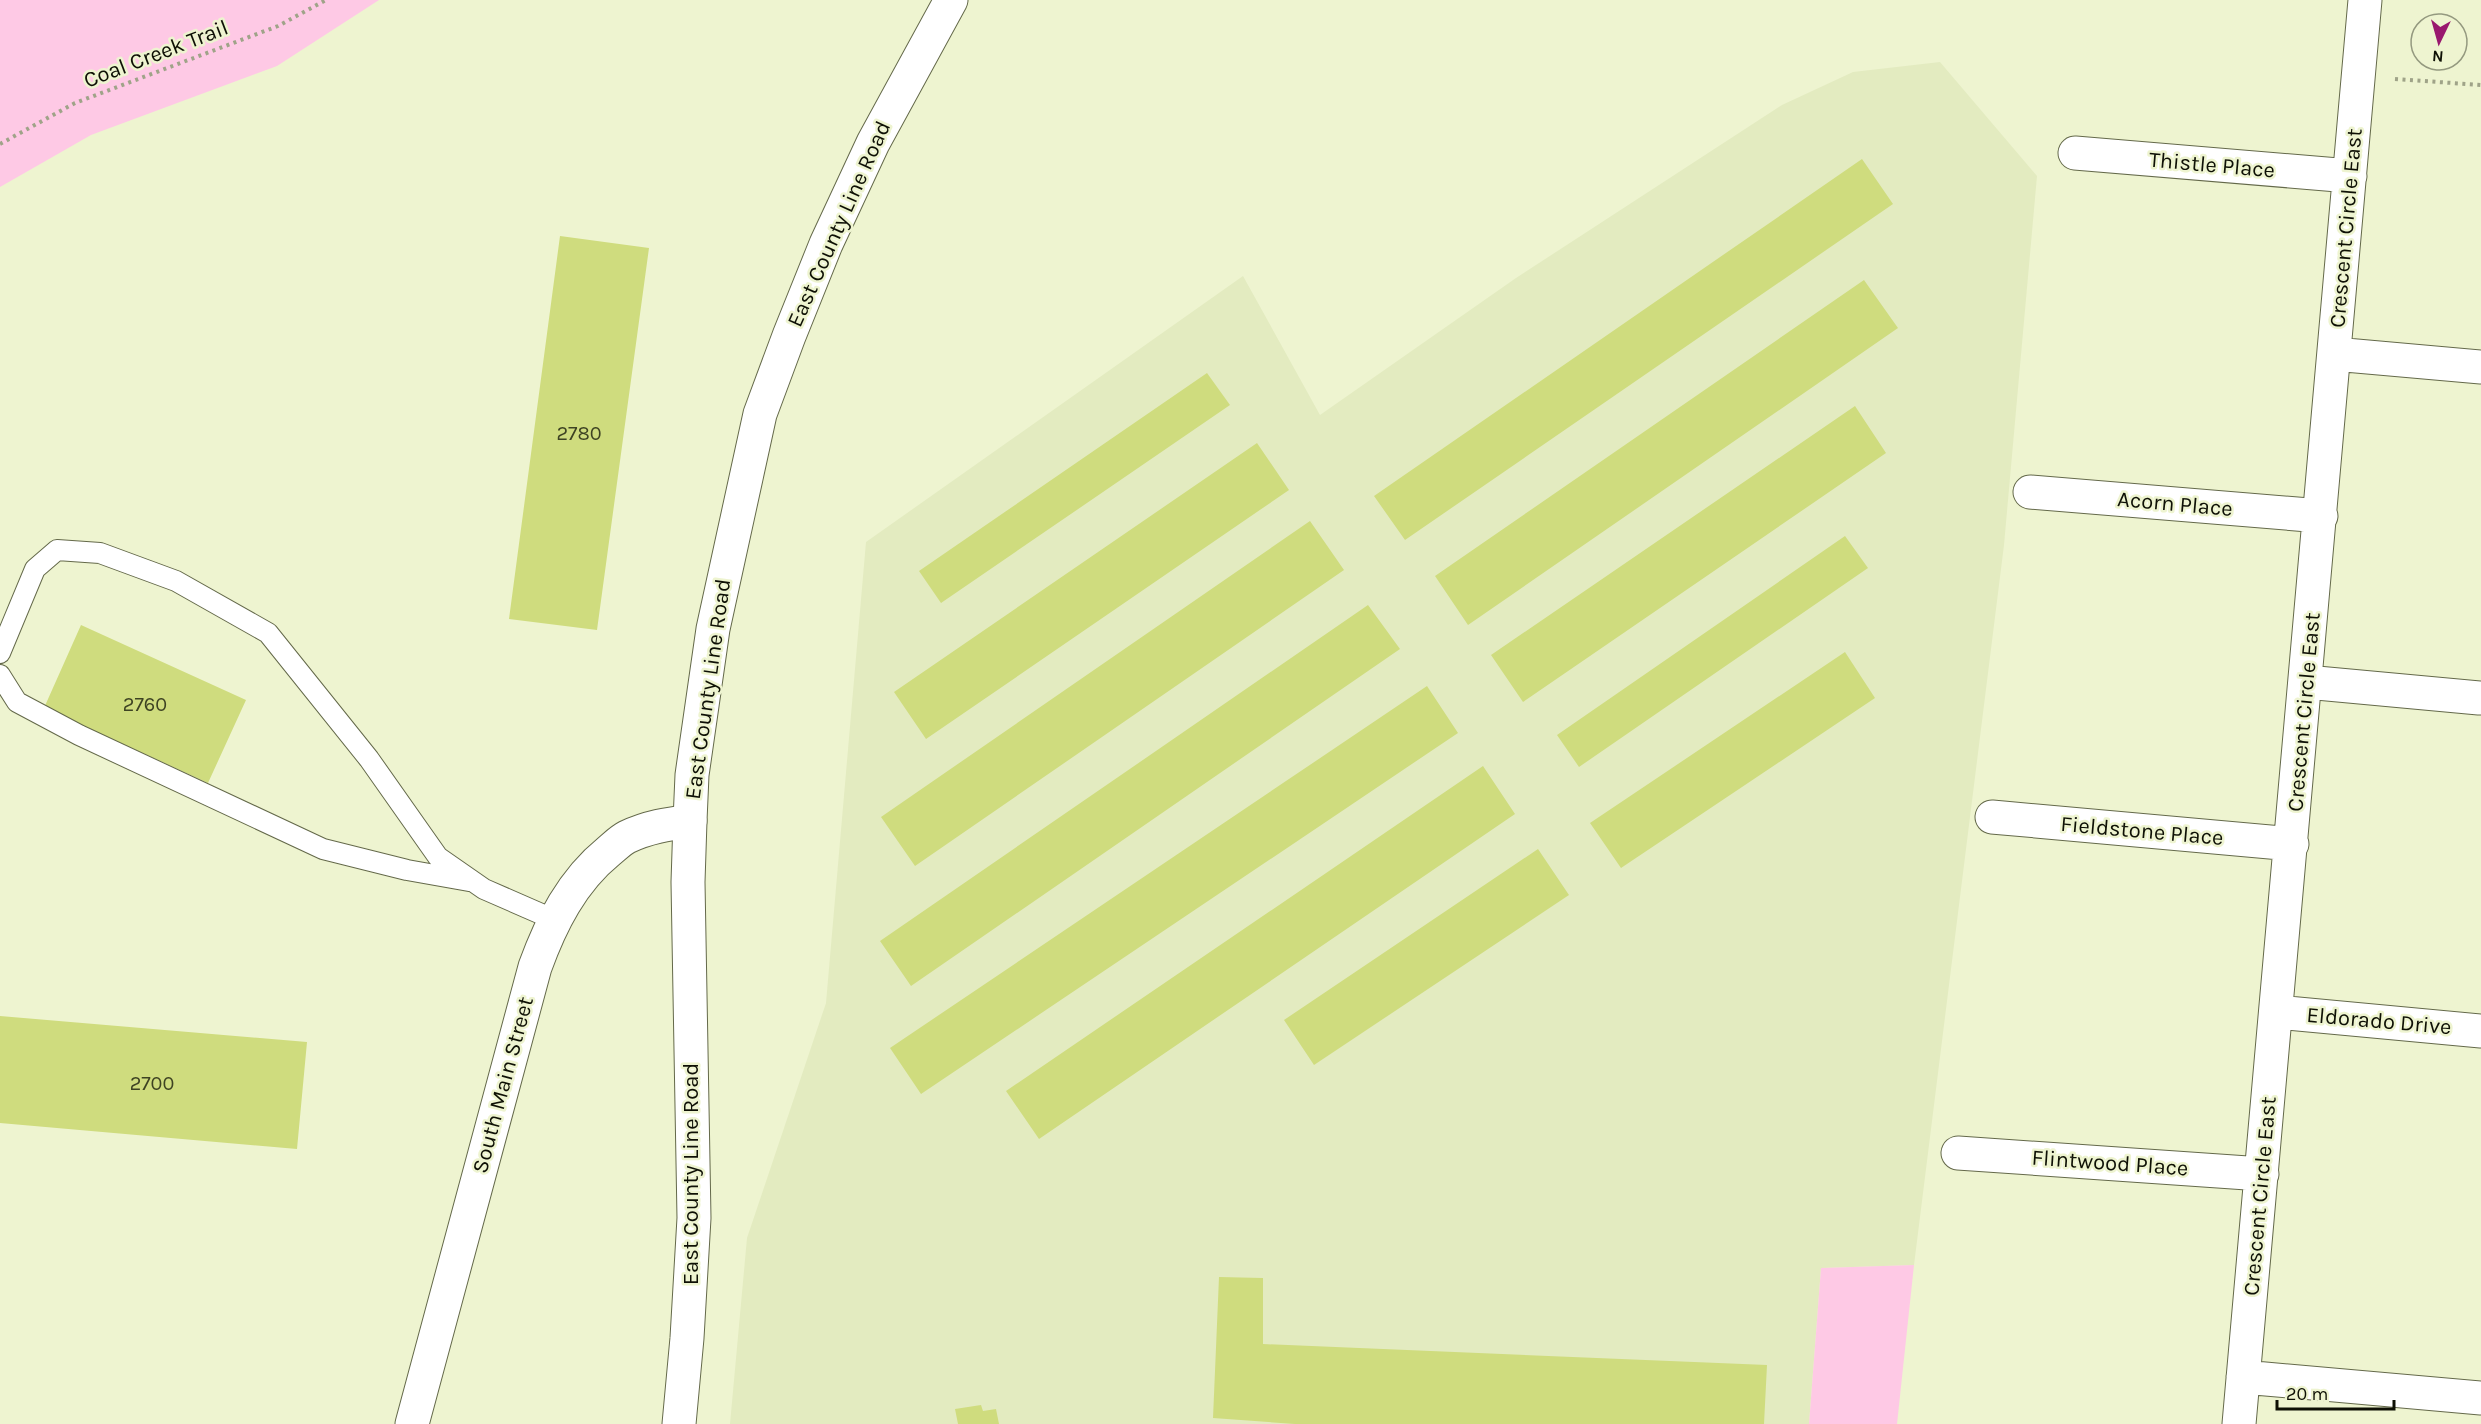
<svg xmlns="http://www.w3.org/2000/svg" width="2481" height="1424" font-family="Karla,sans-serif">
  <rect width="100%" height="100%" fill="#eef4d0"/>
  <path fill="#e3ebc0" d="M1940,62L2037,176L2004,545L1914,1265L1821,1268L1809,1424H730L747,1238L826,1003L866,542L1243,276L1320,415L1516,278L1782,105L1853,72Z"/>
  <path fill="#fec9e5" d="M0,0H379L277,66L91,135L0,187Z
    M1914,1265L1897,1424H1809L1821,1268Z"/>
  <path fill="#cfdc7e" d="M1862,159L1893,204L1405,540L1374,496Z
    M560,236L649,248L597,630L509,619Z
    M1864,280L1898,328L1468,625L1435,576Z
    M1207,373L1230,405L941,603L919,571Z
    M1855,406L1886,453L1523,702L1491,655Z
    M1257,443L1289,490L926,739L894,692Z
    M1310,521L1344,570L915,866L881,817Z
    M1845,536L1868,568L1579,767L1557,735Z
    M1368,605L1400,649L911,986L880,941Z
    M81,625L246,700L208,783L44,708Z
    M1845,652L1875,698L1621,868L1590,823Z
    M1427,686L1458,733L921,1094L890,1048Z
    M1483,766L1515,814L1039,1139L1006,1091Z
    M1538,849L1569,895L1314,1065L1284,1020Z
    M0,1016L307,1042L297,1149L0,1123Z
    M1219,1277L1263,1278V1344L1767,1365L1764,1424H1295L1213,1418Z
    M981,1405L983,1411L996,1409L999,1424H958L955,1409Z"/>
  <g fill="none" stroke-linecap="round" stroke-linejoin="round">
    <defs>
      <path id="lane" d="M0,653L35,569L57,550L100,553L176,581L268,633L369,759L438,857L484,889L555,920
        M0,675L17,702L79,735L323,849L407,870L469,881"/>
      <path id="street" d="M2075,153L2350,176
        M2334,354L2481,367
        M2030,492L2321,516
        M2306,682L2479,698
        M1992,817L2292,844
        M2276,1012L2481,1031
        M1958,1153L2262,1174
        M2243,1377L2481,1398
        M412,1424L535,967C551,923 572,881 609,851C615,846 621,840 627,837C648,827 668,824 690,821
        M2239,1424L2365,0"/>
      <path id="secondary" d="M679,1424L687,1338L694,1218L688,882L690,821L692,775L713,629L760,414L789,336L826,244L873,143L951,0"/>
    </defs>
    <use href="#lane" stroke="#64694a" stroke-width="22"/>
    <use href="#street" stroke="#64694a" stroke-width="35"/>
    <use href="#secondary" stroke="#64694a" stroke-width="35"/>
    <path stroke="#9fa388" stroke-width="4" stroke-dasharray="3 4.5" stroke-linecap="butt" d="M2395,79L2481,85
      M0,144L75,103L278,26L326,0"/>
    <use href="#lane" stroke="#fff" stroke-width="20"/>
    <use href="#street" stroke="#fff" stroke-width="33"/>
    <use href="#secondary" stroke="#fff" stroke-width="33"/>
  </g>
  <g text-anchor="middle" dominant-baseline="central" stroke-width="5" stroke-linejoin="round" paint-order="stroke">
    <g font-size="20" fill="#3e4323">
      <text x="579" y="433">2780</text>
      <text x="145" y="704">2760</text>
      <text x="152" y="1083">2700</text>
    </g>
    <g font-size="22" fill="#0e1005" stroke="#eef4d0">
      <text transform="translate(156 54) rotate(-21)">Coal Creek Trail</text>
      <text transform="translate(2212 165) rotate(5)">Thistle Place</text>
      <text transform="translate(839 224) rotate(-66)">East County Line Road</text>
      <text transform="translate(2346 228) rotate(-85)">Crescent Circle East</text>
      <text transform="translate(2175 504) rotate(5)">Acorn Place</text>
      <text transform="translate(708 689) rotate(-82)">East County Line Road</text>
      <text transform="translate(2304 712) rotate(-85)">Crescent Circle East</text>
      <text transform="translate(2142 831) rotate(5)">Fieldstone Place</text>
      <text transform="translate(2379 1021) rotate(5)">Eldorado Drive</text>
      <text transform="translate(503 1085) rotate(-75)">South Main Street</text>
      <text transform="translate(2110 1163) rotate(4)">Flintwood Place</text>
      <text transform="translate(691 1174) rotate(-90)">East County Line Road</text>
      <text transform="translate(2260 1196) rotate(-85)">Crescent Circle East</text>
    </g>
  </g>
  <g transform="translate(2439 42) rotate(185)"><circle r="28" fill="#eef4d0" stroke="#94997f" stroke-width="1.5"/>
  <path d="M0-4.5L10 22L0 15L-10 22Z" fill="#99186e"/>
  <text y="-9" font-size="16" font-weight="bold" text-anchor="middle" fill="#0e1005">N</text>
  </g>
  <path d="M2277 1400v9h117v-9" fill="none" stroke="#0e1005" stroke-width="3"/>
  <text x="2286" y="1400" font-size="18" fill="#0e1005" stroke="#eef4d0" stroke-width="4.5" paint-order="stroke">20 m</text>
</svg>
